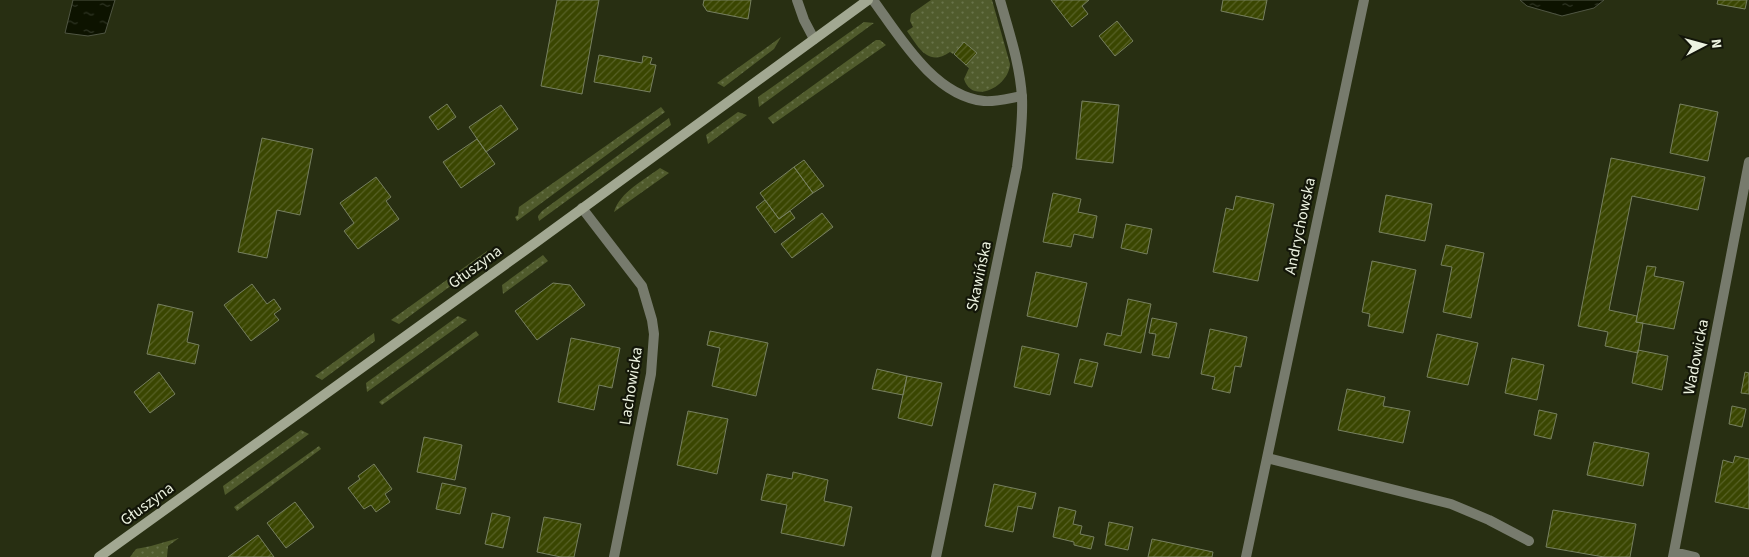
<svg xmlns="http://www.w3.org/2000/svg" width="1749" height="557" font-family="'Source Sans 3',sans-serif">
  <defs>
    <pattern id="grass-dots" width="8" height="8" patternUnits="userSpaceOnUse" patternTransform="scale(1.25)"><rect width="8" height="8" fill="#505b2c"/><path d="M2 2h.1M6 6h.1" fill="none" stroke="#69734a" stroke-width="1.8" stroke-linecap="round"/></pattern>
    <pattern id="water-ripples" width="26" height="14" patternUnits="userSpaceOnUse" patternTransform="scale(1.25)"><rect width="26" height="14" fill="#0d1300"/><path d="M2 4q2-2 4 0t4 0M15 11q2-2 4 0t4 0" fill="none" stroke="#303625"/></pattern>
    <pattern id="building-hatch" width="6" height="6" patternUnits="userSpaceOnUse" patternTransform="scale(1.25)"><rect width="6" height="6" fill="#3a4601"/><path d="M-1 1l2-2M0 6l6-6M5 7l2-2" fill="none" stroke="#576126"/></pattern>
  </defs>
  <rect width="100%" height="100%" fill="#282f12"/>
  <path fill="url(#grass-dots)" d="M931,0H992L1010,64C1009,87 972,105 964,79L969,68L965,65L976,53L964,43L953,54L950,52C928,67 919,48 907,31L913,27L910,21L911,14Z
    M864,22L874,23L759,107L758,97Z
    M781,37L774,49L724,87L717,83Z
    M876,40H880L886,45L773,124L768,118Z
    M661,107L665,112L517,221L515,217L518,215L519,207Z
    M738,112L747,115L708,144L706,135Z
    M669,118L671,125L539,221L538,216L542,211Z
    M660,168L669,173L614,212C620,192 644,180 660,168Z
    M487,251V259L399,324L391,320Z
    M543,255L548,261L503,294L502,285Z
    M458,316L467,320L367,392L366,383Z
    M476,331L479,335L382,405L379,402Z
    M374,333L375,341L322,380L315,376Z
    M301,430L309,434L225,495L223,486Z
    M319,446L321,449L237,511L234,507Z
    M179,538L168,546L167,557H130L136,549L151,546Z"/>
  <path fill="url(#water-ripples)" stroke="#505643" d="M73,0H115L105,33L88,36L65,33Z
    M1520,0H1604L1594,8L1562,16L1527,6Z"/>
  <path fill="url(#building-hatch)" stroke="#778060" d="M557,0H599L582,94L541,86Z
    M704,0H751L748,19L707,11L703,5Z
    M1051,0H1089L1082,6L1088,14L1072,27Z
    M1223,0H1267L1263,20L1221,11Z
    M1718,0H1747L1745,9L1717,4Z
    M1117,21L1133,41L1115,56L1099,36Z
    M964,42L977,53L966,65L954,54Z
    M599,55L642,63L643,56L652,58L650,64L656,65L650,92L594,82Z
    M1082,101L1119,105L1113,163L1076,159Z
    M447,104L456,117L438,130L429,117Z
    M1680,104L1718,112L1708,161L1670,153Z
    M501,105L518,129L486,152L469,127Z
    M262,138L313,149L300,215L277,210L267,258L238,252Z
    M477,139L495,164L461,188L443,162Z
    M1611,158L1705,177L1698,210L1632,196L1609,310L1637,316L1636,322L1643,323L1638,353L1605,346L1608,332L1578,326Z
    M804,160L824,186L813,193L794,167Z
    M794,167L813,193L779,219L760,193Z
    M376,177L391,197L386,201L399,219L358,249L344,231L354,223L340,203Z
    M1053,193L1081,199L1078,212L1097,216L1093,238L1074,234L1071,247L1043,242Z
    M1386,195L1432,204L1425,241L1379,232Z
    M1236,196L1274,204L1258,281L1213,272L1226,208L1233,210Z
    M765,200L779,219L790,211L795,218L775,233L756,207Z
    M822,213L833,227L792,258L781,244Z
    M1126,224L1152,229L1147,254L1121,248Z
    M1446,245L1484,253L1471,318L1443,312L1452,267L1441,265Z
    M1372,261L1416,270L1403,333L1368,326L1370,314L1362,312Z
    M1647,266L1656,267L1654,276L1684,282L1674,329L1636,322Z
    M1036,272L1087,283L1077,327L1027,316Z
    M553,283L570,285L585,305L537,340L515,311Z
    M252,284L267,304L274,299L281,309L274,314L279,320L251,341L224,305Z
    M1128,299L1151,304L1141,353L1104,345L1107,333L1121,336Z
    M158,304L193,312L187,342L199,345L195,364L147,354Z
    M1152,318L1177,323L1169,358L1152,355L1156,334L1149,333Z
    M1210,329L1247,337L1241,367L1235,366L1230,393L1212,389L1215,377L1201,374Z
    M710,331L768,343L756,396L712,386L720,348L707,345Z
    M1437,334L1478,343L1468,385L1427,377Z
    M571,338L620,348L612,388L599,385L594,410L558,402Z
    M1022,346L1059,354L1050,395L1014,387Z
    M1638,350L1668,356L1662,390L1632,383Z
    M1512,358L1544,365L1537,400L1505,393Z
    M1080,359L1098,363L1092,387L1074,383Z
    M877,369L907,376L903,395L872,389Z
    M159,372L175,394L150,413L134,392Z
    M1745,372L1749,373V394L1741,393Z
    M907,376L942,383L932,426L898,418Z
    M1347,389L1385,397L1383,406L1410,411L1403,443L1338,430Z
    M1732,406L1746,409L1742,427L1729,424Z
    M1539,410L1557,414L1551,439L1534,435Z
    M688,411L728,419L717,474L677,465Z
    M424,437L462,445L455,480L417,472Z
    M1594,442L1649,453L1643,486L1587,475Z
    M1735,456L1749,459V509L1715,502L1723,460L1733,463Z
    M374,464L392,489L385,494L390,502L376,512L371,505L364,509L348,488L360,479L358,476Z
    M793,472L828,480L824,501L852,507L844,546L781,533L787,505L761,500L767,474L792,479Z
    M442,483L466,488L460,514L436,509Z
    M994,484L1036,493L1032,509L1018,506L1013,532L985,526Z
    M295,502L314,527L286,548L267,523Z
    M1059,507L1076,511L1073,524L1082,526L1080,534L1094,537L1091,549L1074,545V542L1053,537Z
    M1553,510L1636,524L1630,557H1604L1546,547Z
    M492,513L510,517L503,548L485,544Z
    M544,517L581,524L574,557H561L537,552Z
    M1109,522L1133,527L1128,550L1105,545Z
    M258,535L274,557H228Z
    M1152,539L1213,552L1212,557H1148Z"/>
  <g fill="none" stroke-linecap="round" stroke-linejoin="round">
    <path stroke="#777b6d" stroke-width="10" d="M873,0C900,37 934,96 984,101C996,102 1010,98 1022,96"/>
    <path stroke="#777b6d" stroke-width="10" d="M797,0L804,20L814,39
      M582,208L642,286L652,320L654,334L651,374L614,557
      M1267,458L1451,504L1489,520L1529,541
      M1674,552L1695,557
      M936,557L1017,167C1020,144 1023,121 1022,98C1020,64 1009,32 1000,0
      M1246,557L1364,0
      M1673,557L1749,162"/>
    <path stroke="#a2a892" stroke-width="10" d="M99,557L535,243L868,0"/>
  </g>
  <g text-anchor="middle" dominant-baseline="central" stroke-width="4.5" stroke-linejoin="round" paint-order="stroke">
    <g font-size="16" fill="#ecf2e0" stroke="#131609">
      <text transform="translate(1300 226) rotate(-78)">Andrychowska</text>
      <text transform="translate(475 267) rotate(-36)">Głuszyna</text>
      <text transform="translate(979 276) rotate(-78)">Skawińska</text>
      <text transform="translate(1696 357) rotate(-79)">Wadowicka</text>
      <text transform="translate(631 386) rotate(-81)">Lachowicka</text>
      <text transform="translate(147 504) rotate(-36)">Głuszyna</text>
    </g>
  </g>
  <g transform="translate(1704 45) rotate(84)" stroke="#131609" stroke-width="4" paint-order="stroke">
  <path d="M0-4L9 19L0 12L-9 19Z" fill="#ecf2e0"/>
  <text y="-8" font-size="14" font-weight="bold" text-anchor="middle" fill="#ecf2e0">N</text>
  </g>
</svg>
